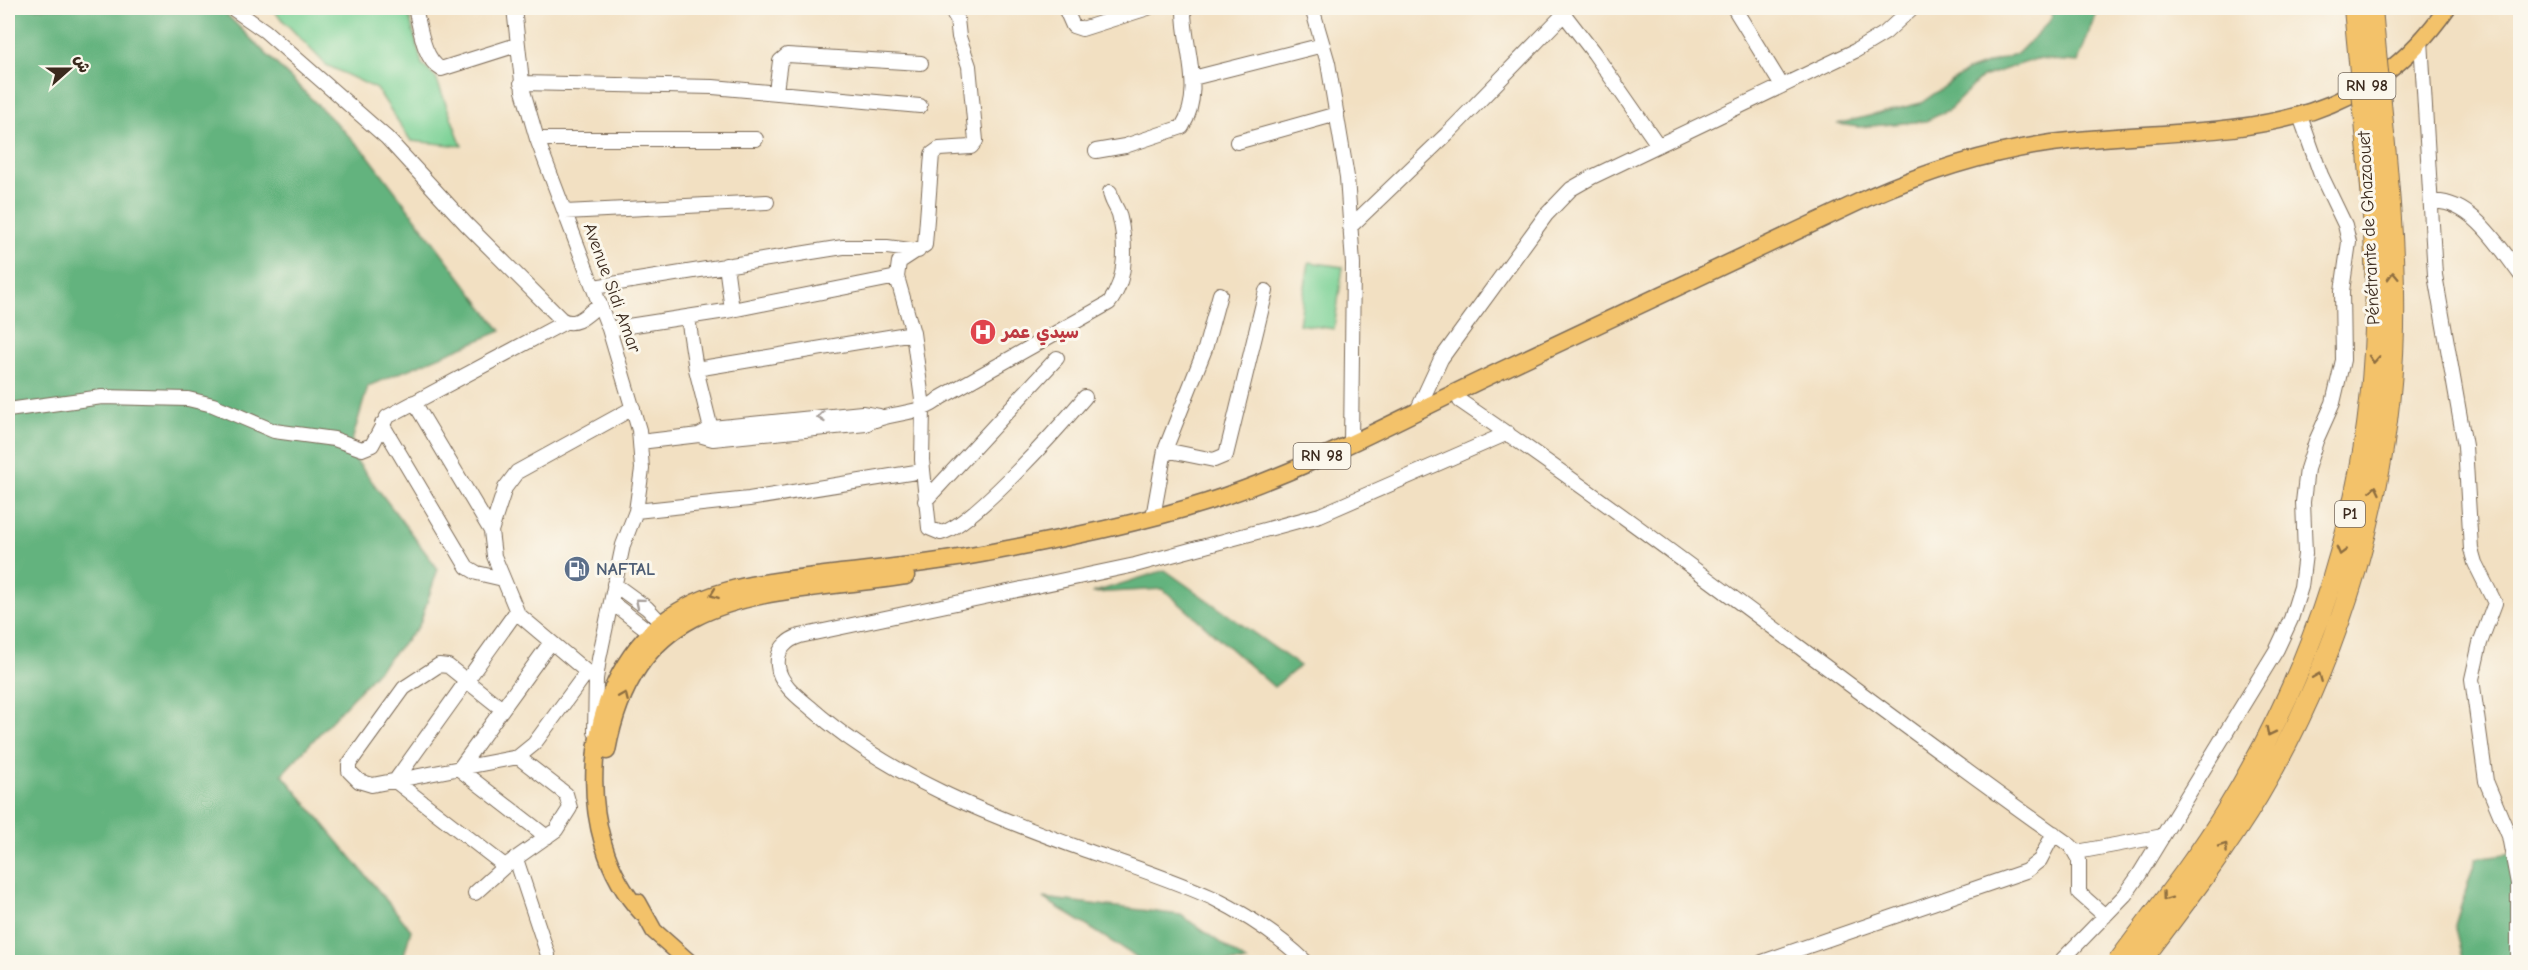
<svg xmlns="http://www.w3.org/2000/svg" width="2528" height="970" font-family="'Comic Neue','Playpen Sans Arabic',sans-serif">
  <rect width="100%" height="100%" fill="#fbf7ec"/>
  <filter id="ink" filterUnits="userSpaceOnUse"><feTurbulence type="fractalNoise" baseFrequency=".0167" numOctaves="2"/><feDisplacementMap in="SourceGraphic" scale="12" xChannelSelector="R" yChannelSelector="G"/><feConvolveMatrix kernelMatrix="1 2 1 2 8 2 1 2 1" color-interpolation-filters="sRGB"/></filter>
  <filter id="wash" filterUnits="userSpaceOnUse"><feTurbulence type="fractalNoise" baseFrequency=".008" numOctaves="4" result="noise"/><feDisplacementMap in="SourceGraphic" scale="24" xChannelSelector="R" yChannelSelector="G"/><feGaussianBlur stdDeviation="1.35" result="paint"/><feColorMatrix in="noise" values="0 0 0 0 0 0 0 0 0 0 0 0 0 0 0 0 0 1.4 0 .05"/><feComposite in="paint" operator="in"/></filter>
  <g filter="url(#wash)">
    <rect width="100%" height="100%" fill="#f2e0c2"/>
    <path fill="#7ad195" stroke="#5a7e5a" stroke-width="1.5" d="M271,8H407L422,64L436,78L462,146L411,141L377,89L326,65Z
      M1309,262L1343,267L1334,329L1299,324Z"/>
    <path fill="#63b37e" stroke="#4f6e4e" stroke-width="1.5" d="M8,8H220L367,154L501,331L368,386L349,451L438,569L419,626L282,774L411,930L402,962H8Z
      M2053,8H2098L2078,62L2036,59L1982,77L1949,110L1926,121L1860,127L1837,124L1921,103L1967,71L2018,53L2051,20Z
      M1165,570L1300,666L1274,687L1163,589L1092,593Z
      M2520,852V962H2464L2455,925L2476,858Z
      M1043,898L1181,915L1247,962H1144Z"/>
  </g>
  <g filter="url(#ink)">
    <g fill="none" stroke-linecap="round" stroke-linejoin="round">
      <defs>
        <path id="minor" d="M232,8L265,31L387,138L466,224L561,319C576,329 588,313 600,304
          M415,8C420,26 423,59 441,69L517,45
          M514,8L523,91L537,139L609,329L639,430L642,469L636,511L623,545L599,659L596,679L595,732
          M950,8L957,19L959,37L969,66L976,141L971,147L939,149L932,154L925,245L899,262L897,277L913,333L923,407L922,460L929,528L941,533C972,526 1062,424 1085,397
          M1065,8L1073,26L1082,29L1148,8
          M1312,8L1328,63L1347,177L1353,264L1351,443
          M1734,8L1782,86
          M1560,9L1594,53L1658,145
          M2421,40L2435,275L2465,446L2471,549L2475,563L2495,603L2480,643L2472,679L2486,781L2509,836L2518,884V962
          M1193,78L1323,45
          M521,83L713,87L920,106
          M776,91L780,61L787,55L921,63
          M537,139H756
          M1237,142L1337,114
          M1096,151L1125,146L1182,127C1205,90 1183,47 1184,8
          M2431,202C2471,198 2500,248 2520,274
          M565,212L767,202
          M1350,227L1447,134L1564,14
          M726,265L732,310
          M594,287L843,247H887L918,251
          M688,318L696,369L713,437
          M609,329L732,310L897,277
          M696,369L913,333
          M1460,401C1668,543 1865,701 2071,846L2079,860V893L2105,916
          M414,402L491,531
          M8,410L102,397L188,399L213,405L274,431L334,439L362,449L372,445L387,417L565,322
          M1417,411L1441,359L1546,215L1571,189L1592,177L1855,51L1885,33L1912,8
          M382,424L467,567L477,573L503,579
          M699,435L713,439L866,424C888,411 922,416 940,398L1109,303C1128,279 1126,242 1119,214C1116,206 1111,201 1110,192
          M640,442L699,435L712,428L862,413L879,416
          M1165,450L1214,460L1226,455L1266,291
          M925,501L1057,358
          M636,511L749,499L922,471
          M1153,517L1165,450L1205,349L1220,294
          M614,584L647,608L667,629
          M611,602L658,638
          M594,678L518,614L494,556L491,531L505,488L517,472L633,408
          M502,709L448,666L439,665L404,688L349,764V771L359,781L372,785L518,757L534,744L587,672
          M547,837L459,769L551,642
          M2077,852L2163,836
          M516,859L548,955
          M505,866L395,781L516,612
          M475,893L505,866L556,830L570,808L566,794L518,757
          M1306,962C1279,936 1247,915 1213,898C1171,879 1128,865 1085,850C988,815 889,777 811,708C799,698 779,683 778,666C776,651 786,640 800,636L1135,565L1320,515L1508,433
          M1762,962L2026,871L2040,860L2054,833
          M2060,962L2125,895L2139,875L2277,649L2291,619L2301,587L2305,554L2303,502L2307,469L2316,441L2333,403L2343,360L2342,291L2349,242L2345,225L2321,175L2300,116"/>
        <path id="major" d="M607,751C638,581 772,597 906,576
          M638,902L654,931L689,962
          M642,913C570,837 581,684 664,621C715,582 780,581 841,573C895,567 949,561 1002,550C1070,537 1141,523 1207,502C1302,472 1391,423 1481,380C1610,318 1740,258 1869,197C1928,171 1988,152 2052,143C2204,123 2346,153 2447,8"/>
      </defs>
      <use href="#minor" stroke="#7b6a57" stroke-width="16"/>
      <use href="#major" stroke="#7b6a57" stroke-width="19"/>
      <use href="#minor" stroke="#fff" stroke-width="14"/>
      <use href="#major" stroke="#f3c26a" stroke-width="16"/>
      <defs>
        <path id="highway-bridge" d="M2118,962C2154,913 2193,865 2225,813C2315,668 2370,500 2375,329C2379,222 2363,114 2354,8
          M2140,962C2181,908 2223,854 2258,796C2341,657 2390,490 2394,329C2396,222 2381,114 2372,8"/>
      </defs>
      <use href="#highway-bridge" stroke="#7b6a57" stroke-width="22" stroke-linecap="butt"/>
      <use href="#highway-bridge" stroke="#f3c26a" stroke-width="20"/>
    </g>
    <defs><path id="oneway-chevron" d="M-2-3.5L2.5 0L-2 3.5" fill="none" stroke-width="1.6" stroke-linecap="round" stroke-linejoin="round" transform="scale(1.5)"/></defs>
    <g stroke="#8e6e40">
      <use href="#oneway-chevron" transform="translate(2393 276) rotate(-92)"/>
      <use href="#oneway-chevron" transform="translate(2374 359) rotate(94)"/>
      <use href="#oneway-chevron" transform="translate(2375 490) rotate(-78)"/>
      <use href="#oneway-chevron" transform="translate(2341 551) rotate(105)"/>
      <use href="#oneway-chevron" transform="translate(714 594) rotate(160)"/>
      <use href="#oneway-chevron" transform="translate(2318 677) rotate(-68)"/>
      <use href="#oneway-chevron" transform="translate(624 696) rotate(-67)"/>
      <use href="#oneway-chevron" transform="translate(2270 732) rotate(117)"/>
      <use href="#oneway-chevron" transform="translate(2224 847) rotate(-55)"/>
      <use href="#oneway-chevron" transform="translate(2166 897) rotate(126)"/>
    </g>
    <g stroke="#a79f9a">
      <use href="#oneway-chevron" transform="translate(821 417) rotate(174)"/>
      <use href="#oneway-chevron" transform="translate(639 602) rotate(-140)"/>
    </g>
  </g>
  <defs>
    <symbol id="hospital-disc" viewBox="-11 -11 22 22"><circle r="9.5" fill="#e0444e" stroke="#fbf7ec"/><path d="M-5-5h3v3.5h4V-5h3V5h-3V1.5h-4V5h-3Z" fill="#fff"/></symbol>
    <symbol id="fuel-disc" viewBox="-11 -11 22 22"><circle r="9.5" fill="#5c6f8a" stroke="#fbf7ec"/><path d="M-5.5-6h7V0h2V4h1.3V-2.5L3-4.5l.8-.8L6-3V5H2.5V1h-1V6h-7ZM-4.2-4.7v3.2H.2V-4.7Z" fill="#fff"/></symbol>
  </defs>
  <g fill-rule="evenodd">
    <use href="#hospital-disc" x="968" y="317" width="30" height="30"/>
    <use href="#fuel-disc" x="562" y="554" width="30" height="30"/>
  </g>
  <g text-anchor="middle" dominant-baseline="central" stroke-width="6" stroke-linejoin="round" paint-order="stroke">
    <g fill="#fbf7ec" stroke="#75685c" stroke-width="1.5">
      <rect x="2338.5" y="73" width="57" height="26" rx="4.5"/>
      <rect x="1293.5" y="443" width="57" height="26" rx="4.5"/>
      <rect x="2335" y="501" width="30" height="26" rx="4.5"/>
    </g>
    <g font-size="16" font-weight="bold" fill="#3b2a1e">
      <text x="2367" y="86">RN 98</text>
      <text x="1322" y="456">RN 98</text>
      <text x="2350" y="514">P1</text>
    </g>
    <g font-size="18" fill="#3b2a1e" stroke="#fbf7ec">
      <text transform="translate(2369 228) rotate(-93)">Pénétrante de Ghazaouet</text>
      <text transform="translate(612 288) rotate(70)">Avenue Sidi Amar</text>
    </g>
    <g font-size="18" font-weight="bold" fill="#be3a42" stroke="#fbf7ec" text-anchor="start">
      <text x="1002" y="332">سيدي عمر</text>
    </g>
    <g font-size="18" font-weight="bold" fill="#4e5e75" stroke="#fbf7ec" text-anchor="start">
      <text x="596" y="569">NAFTAL</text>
    </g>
  </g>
  <rect width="2528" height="970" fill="none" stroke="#fbf7ec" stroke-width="30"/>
  <g transform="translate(69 69) rotate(69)" stroke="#fbf7ec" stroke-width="4.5" paint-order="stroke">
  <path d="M0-4.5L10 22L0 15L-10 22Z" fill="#3b2a1e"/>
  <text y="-9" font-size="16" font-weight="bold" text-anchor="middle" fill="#3b2a1e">ش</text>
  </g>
</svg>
